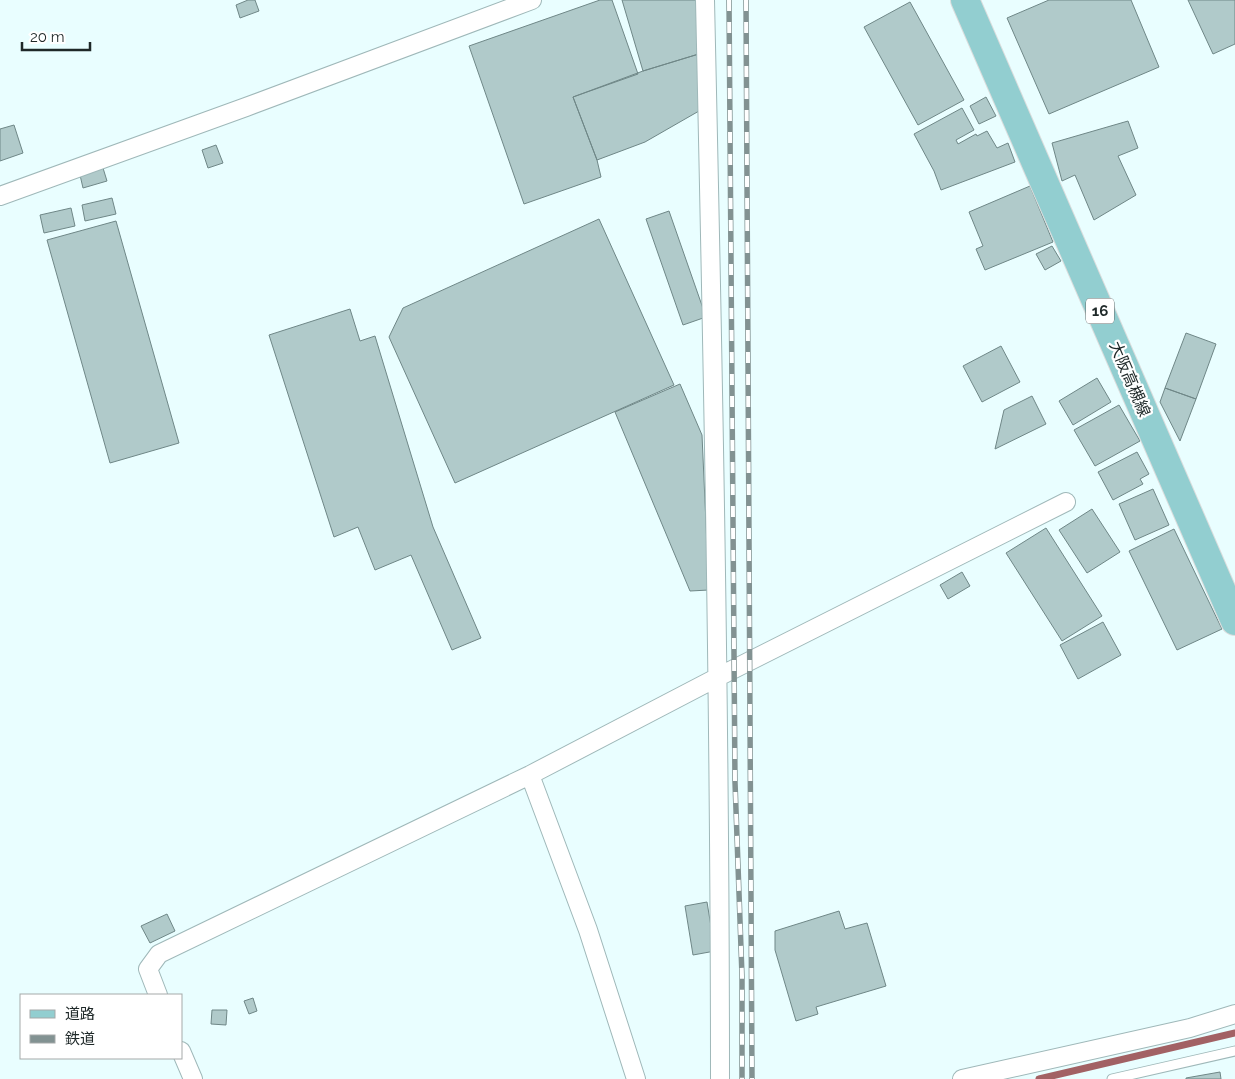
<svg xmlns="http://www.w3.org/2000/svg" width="1235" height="1079" font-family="Raleway,'Noto Sans JP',sans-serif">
  <rect width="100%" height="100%" fill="#e9feff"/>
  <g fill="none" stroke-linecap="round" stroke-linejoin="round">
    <path stroke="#a26164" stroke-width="7" d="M1039,1079L1235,1033"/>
  </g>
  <path fill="#b0caca" stroke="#6f8787" d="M248,0H255L259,11L240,18L236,5Z
    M600,0H612L638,74L573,97L597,160L601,177L524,204L469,46Z
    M622,0H702V53L643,71Z
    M1049,0H1131L1159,67L1049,114L1007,18Z
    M1188,0H1235V44L1213,54Z
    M910,2L964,100L918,125L864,27Z
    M702,53L699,111L645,142L597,160L573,97L643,71Z
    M986,97L996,116L979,124L970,106Z
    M962,108L974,130L956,140L958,144L976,134L977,136L987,131L997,148L1008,143L1015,162L941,190L934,171L914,134Z
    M1128,121L1138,148L1118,156L1136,195L1094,220L1075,175L1062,181L1052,143Z
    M14,125L23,153L0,161V129Z
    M216,145L223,163L208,168L202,150Z
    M103,168L107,181L83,188L80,175Z
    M1030,186L1053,242L985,270L976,249L983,246L969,212Z
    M112,198L116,214L85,221L82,205Z
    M71,208L75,226L44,233L40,215Z
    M669,211L706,317L683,325L646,219Z
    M599,219L674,385L455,483L389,337L403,308Z
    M116,221L179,443L110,463L47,240Z
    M1052,246L1061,261L1045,270L1036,254Z
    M350,309L360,341L375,336L433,527L481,638L452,650L411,555L375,570L358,527L334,537L269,335Z
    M1186,333L1216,344L1196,399L1165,388Z
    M1001,346L1020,382L982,402L963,366Z
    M1097,378L1111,402L1073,425L1059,401Z
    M680,384L702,435L709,590L690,591L615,412Z
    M1165,388L1196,399L1180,441L1160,402Z
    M1032,396L1046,424L995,449L1004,410Z
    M1119,405L1140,441L1095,466L1074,430Z
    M1137,452L1149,474L1140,479L1143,484L1113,500L1098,472Z
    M1153,489L1169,525L1135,540L1119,504Z
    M1092,509L1120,552L1087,573L1059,530Z
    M1046,528L1102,616L1062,641L1006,553Z
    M1174,529L1222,629L1177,650L1129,551Z
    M962,572L970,586L948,599L940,585Z
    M1103,622L1121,655L1078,679L1060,645Z
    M707,902L715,951L693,955L685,906Z
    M839,911L845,929L867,923L886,986L816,1007L818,1014L796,1021L775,950V931Z
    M167,914L175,931L150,943L141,926Z
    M253,998L257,1011L249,1014L244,1001Z
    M212,1010H227L226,1025L211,1024Z
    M1220,1072L1221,1079H1186V1078Z"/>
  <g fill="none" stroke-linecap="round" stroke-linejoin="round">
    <defs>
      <path id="lane" d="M1112,1079L1235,1051"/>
      <path id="street" d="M705,0C713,360 720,719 720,1079
        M0,196L246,107L532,0
        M530,775L588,930L636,1079
        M158,995L148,969L159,954L530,775L718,677L1066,502
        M181,1051L193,1079
        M962,1079L1190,1028L1235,1014"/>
      <path id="primary" d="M965,0L1235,621"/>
    </defs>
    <use href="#lane" stroke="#9fb8b9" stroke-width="11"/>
    <use href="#street" stroke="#9fb8b9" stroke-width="20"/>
    <use href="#primary" stroke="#dbdddd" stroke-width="30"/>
    <use href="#lane" stroke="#fff" stroke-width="9"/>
    <use href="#street" stroke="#fff" stroke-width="18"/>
    <use href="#primary" stroke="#92ced0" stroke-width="28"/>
    <defs>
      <path id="rail" d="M729,0L735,782L742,976V1079
        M746,0L752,1079"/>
    </defs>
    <use href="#rail" stroke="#829292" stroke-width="5.5"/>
    <use href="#rail" stroke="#fff" stroke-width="4" stroke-dasharray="11" stroke-linecap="butt"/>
  </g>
  <g text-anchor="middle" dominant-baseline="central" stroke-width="4.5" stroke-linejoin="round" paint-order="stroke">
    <rect fill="#fff" stroke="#626868" stroke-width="1" x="1086" y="298.5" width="28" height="25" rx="4"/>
    <g font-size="15" font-weight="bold" fill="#1e2828">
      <text x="1100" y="311">16</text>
    </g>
    <g font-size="16" fill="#1e2828" stroke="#fff">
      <text transform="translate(1130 379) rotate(67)">大阪高槻線</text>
    </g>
  </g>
  <rect x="20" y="994" width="162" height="65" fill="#ffffff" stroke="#a5a9a9"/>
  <rect x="30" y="1010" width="25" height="8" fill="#92ced0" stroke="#a5a9a9"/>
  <text x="65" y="1019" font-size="15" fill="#1e2828">道路</text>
  <rect x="30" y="1035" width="25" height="8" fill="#829292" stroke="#a5a9a9"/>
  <text x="65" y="1044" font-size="15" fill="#1e2828">鉄道</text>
  <path d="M22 42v8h68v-8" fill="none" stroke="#1e2828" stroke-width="2.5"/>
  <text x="30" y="42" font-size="15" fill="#1e2828" stroke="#ffffff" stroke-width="4" paint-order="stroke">20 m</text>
</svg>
